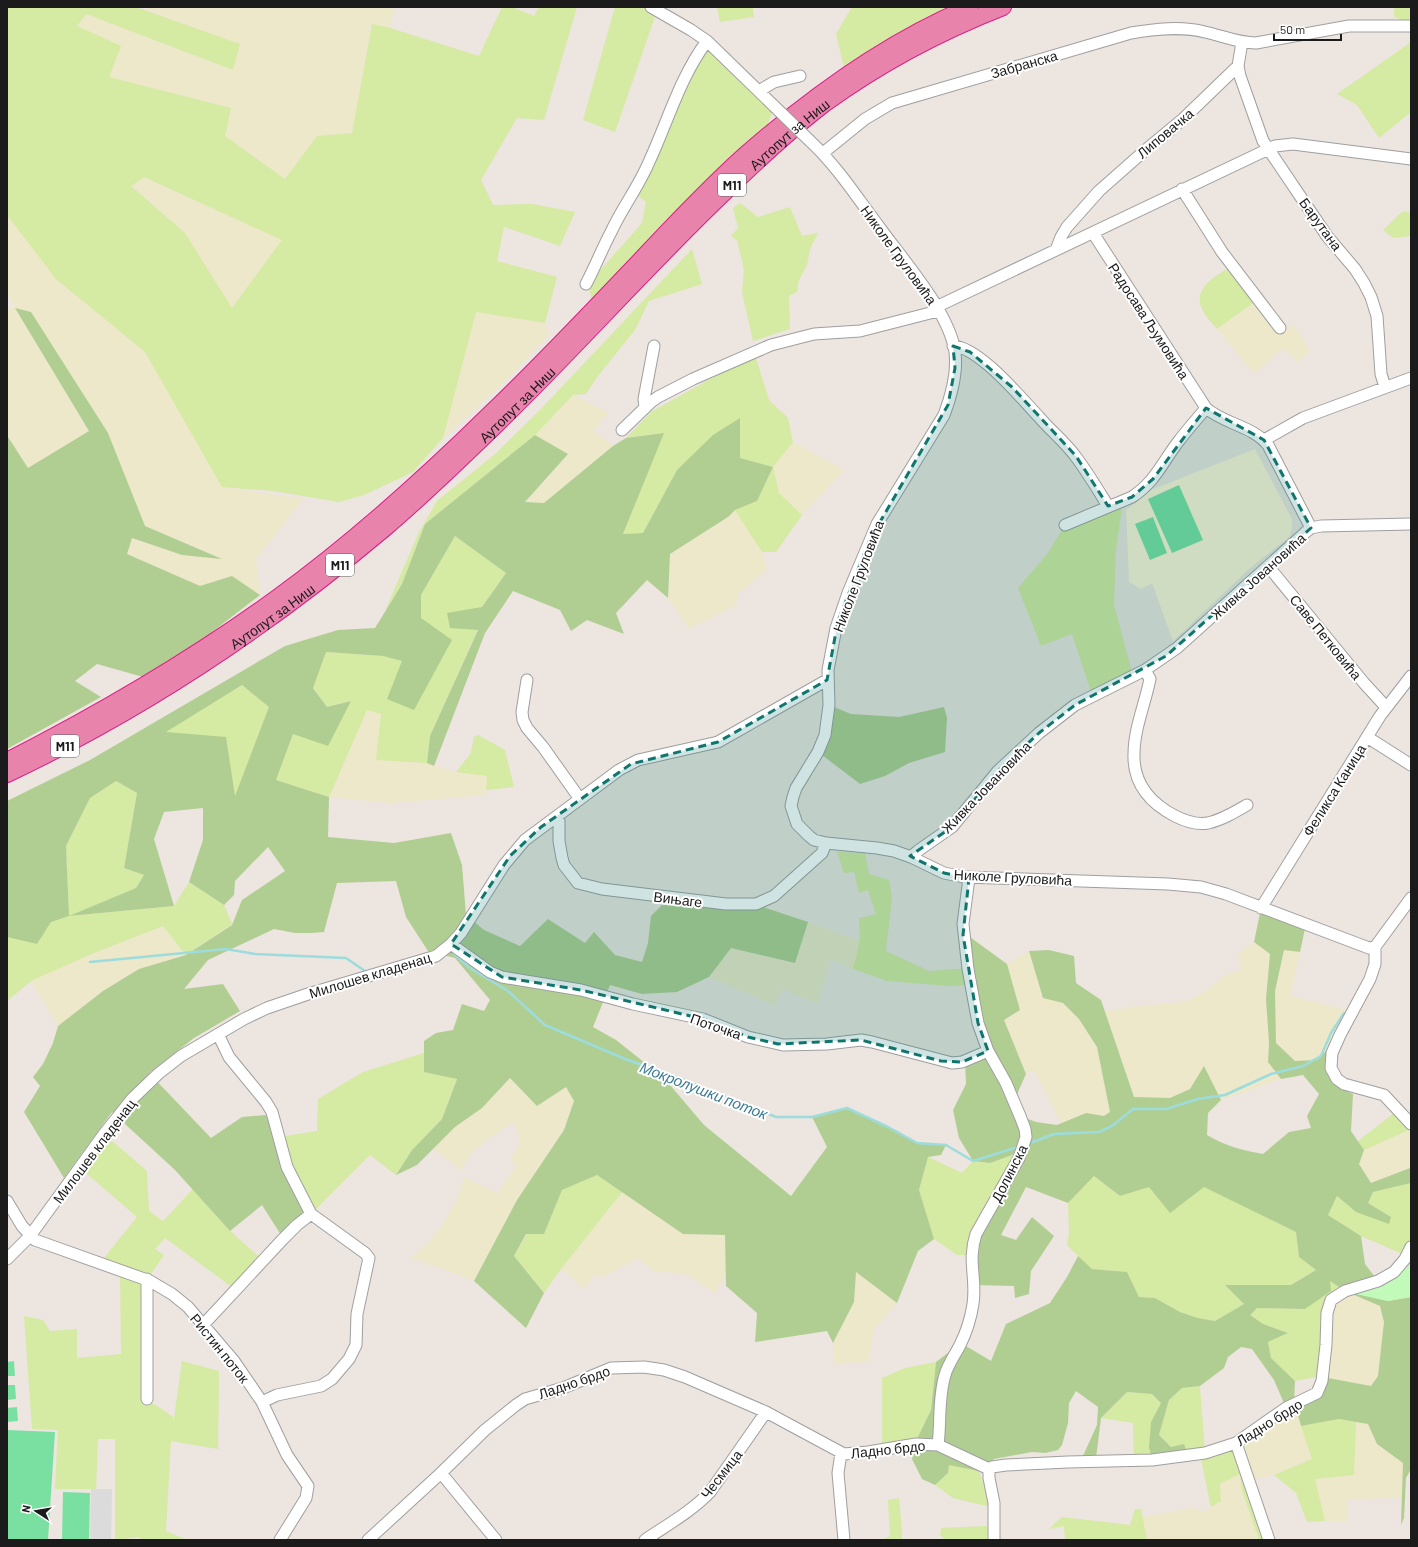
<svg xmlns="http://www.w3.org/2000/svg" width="1418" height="1547" font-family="Barlow,sans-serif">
  <rect width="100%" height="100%" fill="#ede5df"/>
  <path fill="#fff6d6" d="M1255,449L1292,519V528L1289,537L1249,569L1173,641L1152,583L1141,589L1129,582L1126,510L1151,490Z"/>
  <path fill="#ede8c9" d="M147,7H394L390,28L371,24L352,133L317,137L285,179L225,136L231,108L109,77L77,26L86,14L233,70L239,44L146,10Z
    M143,177L283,240L232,308L185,233L131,185Z
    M7,215L56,279L145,352L222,487L303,499L256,559L260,595L232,577L200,586L127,554L132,538L182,555L221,558L145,526L108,433L16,308L89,431L28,468L7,435V309L15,307L7,294Z
    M1257,300L1280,333L1294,325L1309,350L1298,362L1283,348L1254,374L1217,329Z
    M476,312L545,323L549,335L502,384L443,438Z
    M573,395L608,413L593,431L613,446L544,503H525L568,454L535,435Z
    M793,442L844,470L802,515L779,493L773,467Z
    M735,510L762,552L767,569L738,594L736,605L689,629L668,598L670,554L728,517Z
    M367,710L381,714L376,760L425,763L456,772L487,776L486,795L391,803L329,797Z
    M808,922L860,941L853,969L830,960L818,1004L782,989L774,1005L709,977L730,947L794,963Z
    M163,926L186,955L139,969L103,991L58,1026L31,981L84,957Z
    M1254,942L1270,954L1266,999L1269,1043L1268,1062L1281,1079L1221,1100L1204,1067L1190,1089L1170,1098L1134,1097L1105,1012L1130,1007L1184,1002L1205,992L1224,976L1241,969L1238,954Z
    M1284,950L1300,952L1290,996L1348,1010L1328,1049L1317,1060L1295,1061L1276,1043L1275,991Z
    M1029,951L1043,998L1063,1003L1079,1019L1097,1047L1110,1112L1104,1116L1086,1113L1061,1123L1034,1070L1026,1074L1004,1020L1020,1010L1007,964Z
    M510,1078L566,1087L574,1101L564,1129L517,1200L474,1281L409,1257L414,1255L422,1249L442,1226L456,1201L464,1177L497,1193L516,1166L510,1158L521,1143L513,1122L476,1148L469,1156L462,1170L433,1149L455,1127L482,1108Z
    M1411,1129V1167L1371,1183L1359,1164L1364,1150Z
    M622,1192L683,1234L725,1235L726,1273L715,1293L685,1274L653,1271L638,1258L603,1277L594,1275L585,1289L561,1269Z
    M856,1272L897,1303L874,1329L869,1362L834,1363L833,1343L854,1302Z
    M1345,1291L1380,1306L1384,1322L1378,1376L1371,1386L1328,1378L1326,1370L1327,1313Z
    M1294,1403L1312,1459L1274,1475L1253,1479L1243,1449L1255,1431Z
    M1356,1422L1368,1424L1377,1444L1403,1463L1402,1498L1348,1499L1347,1521H1325L1315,1478L1354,1475Z
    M1240,1474L1242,1490L1259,1540H1147L1142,1517L1192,1508L1204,1512L1221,1501L1220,1484Z"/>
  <path fill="#d5eaa2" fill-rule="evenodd" d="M7,7H136L240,44L233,70L86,14L77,26L121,46L109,77L231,108L225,136L285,179L317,136L352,133L372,24L390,28L479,56L502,7H512L534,16L539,7H577L544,120L517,118L481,180L493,205L532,204L575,212L560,246L504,227L497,261L557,277L545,323L476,312L443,438L413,472L364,495L339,502L273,491L222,487L145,352L56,279L7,215ZM144,177L282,240L232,308L185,233L131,186Z
    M615,7H651L657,11L615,132L583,120Z
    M717,7H753L754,17L720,22Z
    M852,7H954L844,68L836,34Z
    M1394,7H1411V23L1394,17Z
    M707,41L774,106L768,125L676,212L592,300L588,284L642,223L646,202L633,192Z
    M1411,42V112L1379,138L1357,105L1337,94Z
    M740,203L758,217L790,207L802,236L818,233L810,249L807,265L799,280L797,292L789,296L790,329L753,341L742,292L744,270L737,240L731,236L738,228L733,208Z
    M1403,211L1411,213V236L1393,238L1383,230Z
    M692,249L702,284L649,301L635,330L598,376L586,394L573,395L535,435L425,524L402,584L385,611L419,532L437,501L494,455L540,410Z
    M1233,265L1257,300L1217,329C1212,323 1205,316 1202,309C1192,287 1218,275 1233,265Z
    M756,358L769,400L788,418L793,442L773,467L779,493L802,515L776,552H762L735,510L757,501L773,467L740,458V419L677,470L643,533L623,534L663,433L626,438L651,412L730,368Z
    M1123,500L1116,550L1114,604L1133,676L1092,695L1072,634L1041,646L1018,588L1047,554L1065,525Z
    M455,536L506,573L482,607L478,629L430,736L427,763L376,760L381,714L367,710L329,797L276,780L293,734L350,701L327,707L313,687L326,652L383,656L403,661L421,618V595Z
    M242,685L270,707L235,797L165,732Z
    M478,735L505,750L514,787L486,790L487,776L456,772L471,753L474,737Z
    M116,781L137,793L124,868L144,875L136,888L70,916L174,906L189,882L224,905L232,924L186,955L163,926L89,955L31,981L7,1001V937L37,944L51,921L69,916L66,846L90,798Z
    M837,852L865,853L869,874L889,880L892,898L886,951L929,971L967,968L969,985L949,986L887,981L853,969L860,941L859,918L876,914L868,890L859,893L854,872L844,873Z
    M424,1053V1072L457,1078L442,1119L412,1150L396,1175L370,1155L311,1214L279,1137L317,1131L318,1099L363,1072Z
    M1398,1110L1411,1129L1364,1150L1358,1141Z
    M104,1134L147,1171L149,1211L163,1221L193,1189L230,1231L264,1261L236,1290L165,1238L155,1249L164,1255L147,1280V1399L173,1417V1425L182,1361L219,1371L218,1449L171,1441L166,1531L187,1540H141L140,1537L115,1540V1439H98L96,1489H55L58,1430L32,1429L24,1316L43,1320L50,1331L77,1329V1358L121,1354L120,1270L100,1263L137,1217L80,1168Z
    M1015,1154L971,1255H957L934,1239L919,1190L928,1157L962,1173L973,1161L990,1163Z
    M597,1175L622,1192L561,1269L544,1293L514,1256L527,1234H544L562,1190Z
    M1094,1176L1120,1196L1148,1187L1204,1186L1296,1232L1299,1257L1316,1270L1291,1285H1226L1244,1304L1215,1321L1198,1318L1180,1312L1155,1298L1139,1297L1127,1272L1091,1269L1067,1245L1069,1233L1068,1203Z
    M1411,1183V1247L1407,1256L1361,1236L1328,1215L1337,1196L1356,1212L1391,1217L1368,1203L1373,1192Z
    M1330,1281L1345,1291L1332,1300L1322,1376L1295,1381L1271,1358L1268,1342L1288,1333L1263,1324L1249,1315L1256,1308L1305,1309Z
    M936,1362L931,1410L916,1441L882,1446V1378L905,1368Z
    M1200,1386L1205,1453L1236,1443L1267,1540H1259L1242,1490L1240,1474L1220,1484L1221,1501L1211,1507L1200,1454L1171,1447L1159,1435L1169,1400L1182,1388Z
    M1127,1392L1152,1394L1161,1403L1151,1422L1152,1460L1134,1461L1133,1423L1101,1418Z
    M1339,1419L1356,1422L1354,1475L1315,1479L1325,1521L1307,1522L1296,1493L1274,1475L1312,1459L1301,1426Z
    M949,1464L979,1471L991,1507L953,1498L935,1485L948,1473Z
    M899,1498L902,1532V1540H883L890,1536L888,1500Z
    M1135,1509H1141L1147,1540H1065L1064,1526L1049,1529L1062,1517L1130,1525Z
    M987,1526V1540H945L940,1535L941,1528Z"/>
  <path fill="#b1ce92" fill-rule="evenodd" d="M15,308L31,312L108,433L145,526L222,559L182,555L132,538L127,554L200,586L232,576L260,595L194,646L143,677L97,664L75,681L101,697L7,749V439L8,437L28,468L89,431Z
    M740,418V458L773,467L757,501L735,510L728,517L670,554L668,598L647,580L616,613L624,634L587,620L571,631L560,610L513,591L485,633L434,766L427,763L430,736L478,630L450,628L447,613L482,607L506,573L455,536L421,595V618L452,640L414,710L387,699L402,661L383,656L326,652L313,688L327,707L351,701L328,746L293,734L276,780L329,797L328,837L394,843L451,833L462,865L466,915L484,930L520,946L548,919L585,943L594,932L615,955L642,962L648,943L651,916L662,905L763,907L808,922L795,963L731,948L709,977L677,992L642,994L610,985L593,1027L616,1040L664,1078L704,1125L791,1196L827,1147L812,1117L847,1108L896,1130L917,1143L946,1145L941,1155L928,1157L919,1190L934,1239L918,1251L897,1303L856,1272L854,1302L833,1343L827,1331L755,1342L757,1313L726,1286L725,1235L683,1234L597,1175L562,1190L544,1234H526L514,1256L544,1293L526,1328L474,1281L517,1200L564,1130L574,1101L566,1087L537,1106L510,1078L482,1108L455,1127L417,1165L396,1175L412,1150L442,1119L457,1079L424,1072V1041L436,1033L453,1030L462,1004L484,1011L490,1000L455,958L428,951L406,917L396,881L337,883L324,932L311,933H295L274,929L208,960L184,989L223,984L240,1011L194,1038L149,1073L211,1138L242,1117L266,1115L285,1169L307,1212L281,1235L262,1205L230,1231L175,1170L112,1112L64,1178L24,1112L40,1086L33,1077L43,1064L53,1043L58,1026L103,991L139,969L186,955L232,925L242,900L285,871L268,847L235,881L234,895L224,905L189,882L203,840V808L164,812L154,839L174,906L69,916L51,922L37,944L7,937V801L90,760L285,646L338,630L375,628L402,584L425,524L535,435L568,454L525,502L544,503L613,446L626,438L664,433L623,534L643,533L677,470L713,435ZM242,685L269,707L235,796L226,737L166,732ZM116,781L137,793L124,868L144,875L136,888L69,916L66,846L90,798Z
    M829,705L851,714L899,717L944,707L947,718L945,752L909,763L885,776L860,784L818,752Z
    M1274,912L1306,924L1300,952L1284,950L1275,991L1276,1043L1295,1061L1317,1060L1328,1049L1333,1079L1340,1088L1353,1094L1351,1131L1364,1150L1359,1164L1371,1183L1410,1168L1411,1183L1373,1192L1368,1203L1391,1217L1389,1224L1356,1212L1337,1196L1328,1215L1361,1236L1365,1264L1378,1281L1345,1291L1388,1301L1411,1297V1469L1406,1478L1404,1518L1401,1525L1403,1463L1377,1444L1368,1424L1339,1419L1301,1426L1296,1408C1314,1400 1323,1399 1328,1378L1371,1386L1378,1376L1384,1322L1380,1306L1345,1291L1330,1281L1331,1291L1305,1309L1257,1308L1250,1315L1263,1324L1288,1333L1268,1342L1271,1358L1295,1381L1294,1403L1286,1408L1274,1380L1252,1349L1241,1347L1228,1357L1224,1368L1200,1386L1182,1388L1169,1400L1159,1435L1171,1447L1184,1444L1188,1456L1152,1460L1149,1447L1151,1422L1161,1403L1152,1394L1127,1392L1101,1418L1096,1458H1082L1097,1425L1098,1407L1076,1391L1069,1403L1068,1423L1062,1445L1058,1450L1045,1453L1032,1452L994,1459L979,1471L949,1465L948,1473L935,1485L922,1479L912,1459L916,1441L931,1410L936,1362L961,1343L991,1361L1006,1324L1050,1303L1067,1277L1078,1256L1092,1269L1127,1272L1139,1297L1155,1298L1180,1312L1198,1318L1215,1321L1244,1304L1225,1285H1291L1316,1270L1299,1257L1296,1232L1204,1187L1170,1213L1149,1187L1120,1196L1094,1176L1068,1203L1026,1187L1001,1235L1016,1240L1032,1217L1054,1236L1031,1271L1029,1294L1015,1298L1014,1286L973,1285L971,1255L1015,1154L990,1163L973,1161L959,1138L953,1110L966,1084L965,1061L988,1051L963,932L1007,964L1020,1010L1004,1020L1026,1074L1014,1101L1020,1116L1036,1122L1057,1125L1086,1113L1104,1116L1110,1112L1097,1047L1079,1019L1063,1003L1043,998L1029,951L1049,950L1074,956L1076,983L1101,1000L1134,1097L1170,1098L1190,1089L1204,1066L1221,1100L1208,1113L1207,1135C1225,1146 1242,1150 1263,1154L1289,1132L1311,1128L1307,1116L1319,1094L1303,1075L1281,1079L1268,1062L1269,1043L1266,999L1270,954L1254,942L1260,913Z"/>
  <path fill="#c2fbb9" d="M1407,1265H1411V1297L1388,1301L1356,1294V1292L1390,1281L1399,1274Z"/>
  <path fill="#79e0a2" d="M1179,485L1203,540L1172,553L1148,499Z
    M1153,517L1167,553L1150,560L1135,524Z
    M14,1361L15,1376H7V1362Z
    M7,1385H15L16,1399L7,1400Z
    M17,1407L18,1421L7,1422V1408Z
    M7,1430L55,1432L48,1540H7Z
    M63,1492L90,1493L89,1540H62Z"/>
  <path fill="#dbdbdb" d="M91,1489H112L111,1540H90Z"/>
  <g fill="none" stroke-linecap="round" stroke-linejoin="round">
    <path stroke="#9ddcdd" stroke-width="2.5" d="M454,954L470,968L508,991L545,1025L625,1059L679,1078L776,1117H812L847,1108L888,1127L917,1143L946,1145L973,1161L1018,1147
      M90,962L226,949L255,954L346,958L365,971
      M1033,1142L1054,1134L1099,1132L1112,1126L1133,1109H1166L1198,1099L1225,1095L1271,1074L1303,1066L1321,1056L1331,1033L1344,1013"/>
    <defs>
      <path id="minor" d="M651,7L691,30L707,41L774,106
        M1238,66L1240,76L1263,141L1327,236L1355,269L1364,283L1371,297L1377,316L1381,374L1385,387
        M759,91L774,82L800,76
        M810,141C837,166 858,199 880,228C904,261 944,306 954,346C959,369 952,394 944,415L877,524L848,593L836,628L828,670L829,705L825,735L818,752L796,788L793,797L791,806L797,824L809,836L814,840L826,843L877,848L894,851L911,857L944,873L964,877L1168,884L1201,887L1226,894L1369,948L1375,947
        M823,153L865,119L892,103L1131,33C1155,29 1181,26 1205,32C1223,36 1238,43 1256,43L1349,26H1411
        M1182,189L1222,252L1280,328
        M1093,233L1206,408C1224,424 1253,426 1268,445L1311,528
        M1056,250L1061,237L1067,227L1099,191L1142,153L1183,119L1238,66L1242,42
        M586,284C595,267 602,249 611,232C622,208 639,186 649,162C668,121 680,77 707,41
        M936,307L1275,146L1293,144L1411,159
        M953,346C979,347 1021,398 1039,417C1051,431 1065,442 1076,457C1088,473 1098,490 1108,506
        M645,408L644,399L654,346
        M622,430L651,402L658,397L693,379L771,345L814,334L860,331L938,311
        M1264,440L1303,418L1411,378
        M1065,525L1132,497C1155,482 1162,463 1178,442C1187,430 1197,419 1206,408
        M1268,566L1364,683L1386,707
        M1145,670L1150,679C1145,704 1134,729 1134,754C1133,784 1150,803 1175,816C1185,821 1197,825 1208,823C1222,820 1235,812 1247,805
        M527,680L522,712L523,720L527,728L543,747L580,799
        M1367,737L1411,765
        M557,816L559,821V841L562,858L564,865L578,883L602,889L726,904H756L774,896L822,853L826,843
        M911,857L919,850L952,827L998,771L1039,733L1075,705L1145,670L1177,648L1307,531L1311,528L1321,526L1411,524
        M1261,908L1380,716L1411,676
        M451,944L490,972L502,977L581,990L633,1004L703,1019L748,1037L783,1045L827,1044L861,1040L872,1042L952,1063L962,1062L988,1051
        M1375,947V964L1370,979L1340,1035L1332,1053L1331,1068L1337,1079L1344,1084L1384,1095L1411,1124
        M1375,947L1411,898
        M218,1034L229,1057L266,1102L272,1112L287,1167L311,1214L365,1253L369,1258L357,1314L356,1345L349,1359L332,1379L321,1386L277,1395L262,1402
        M7,1201L22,1226L35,1240L150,1281L172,1294L188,1307L234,1361L262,1402L287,1455L308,1486L306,1498L280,1540
        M7,1259L30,1236L104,1134L132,1099L158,1074L181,1056L244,1019L267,1008L308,994L436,956L451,944L461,933L504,865L525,840L619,770L638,760L718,742L827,680
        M147,1279V1399
        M204,1324L283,1239L297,1225L311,1214
        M1236,1443L1269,1540
        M938,1445C941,1422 938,1397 945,1375C948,1364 955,1355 960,1345C966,1333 971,1317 973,1304C977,1278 967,1261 976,1234L1019,1158L1026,1137L1025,1129L1020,1116L1006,1083L988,1051L978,1023L968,969L963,924L969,878
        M841,1453L838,1473L844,1540
        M989,1469V1478L994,1503V1540
        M441,1473L496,1540
        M368,1540L441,1473L485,1430L516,1405L525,1399L563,1388L611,1368L644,1367L664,1370L685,1377L766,1412L844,1454L868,1452L916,1444L938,1445L989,1469L992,1467L1006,1465L1068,1462L1152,1460L1205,1453L1236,1443L1286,1408L1317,1393L1322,1381L1326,1345L1327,1313L1331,1300L1345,1291L1378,1281L1394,1272L1405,1259L1411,1247
        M645,1540C667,1525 692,1511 710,1492L766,1412"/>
      <g id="highway">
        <path d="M7,761C101,713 192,660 277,598C354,542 424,479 492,412C541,365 588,315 635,266C670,229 705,191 744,156C811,97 886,42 970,7"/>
        <path id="s1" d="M7,774C143,710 270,625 385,528C425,494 463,457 501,420C579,344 650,263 729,188C759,159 790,130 824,104C879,64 939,32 1003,7"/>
      </g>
    </defs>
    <use href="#minor" stroke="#9f9f9f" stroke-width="13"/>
    <use href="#highway" stroke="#da1d87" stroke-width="18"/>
    <use href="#minor" stroke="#fff" stroke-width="11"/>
    <use href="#highway" stroke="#e883ac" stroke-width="16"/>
    <defs>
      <path id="minor-bridge" d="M774,106L810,141"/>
    </defs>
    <use href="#minor-bridge" stroke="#9f9f9f" stroke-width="13" stroke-linecap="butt"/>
    <use href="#minor-bridge" stroke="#fff" stroke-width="11"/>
  </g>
  <path fill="#0f766e" fill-opacity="0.2" stroke="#0f766e" stroke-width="3" stroke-dasharray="8 5" stroke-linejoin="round" d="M953,346L970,352L1012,387L1076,456L1108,506L1132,497L1153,479L1206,408L1264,440L1311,528L1166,656L1075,705L1039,733L998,771L952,827L910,856L944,873L969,878L963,935L978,1023L988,1051L962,1062L941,1061L861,1040L778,1044L748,1037L703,1019L581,990L502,977L451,944L510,856L541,827L631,764L718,742L827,680L838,621L870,539L948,405L955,368Z"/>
  <g text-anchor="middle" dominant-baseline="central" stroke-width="4" stroke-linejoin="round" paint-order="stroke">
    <g fill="#fff" stroke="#5f5f5f" stroke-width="1">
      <rect x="718" y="174" width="28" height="22" rx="3"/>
      <rect x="326" y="554" width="28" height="22" rx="3"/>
      <rect x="51" y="735" width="28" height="22" rx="3"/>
    </g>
    <g font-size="13" font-weight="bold" fill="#1b1b1b">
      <text x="732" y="185">M11</text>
      <text x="340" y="565">M11</text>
      <text x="65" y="746">M11</text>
    </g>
    <g font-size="14" fill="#1b1b1b" stroke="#fff">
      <text transform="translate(1024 64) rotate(-16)">Забранска</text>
      <text transform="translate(1165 133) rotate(-40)">Липовачка</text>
      <text stroke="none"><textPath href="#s1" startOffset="1017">Аутопут за Ниш</textPath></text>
      <text transform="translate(1321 224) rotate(54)">Барутана</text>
      <text transform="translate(899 255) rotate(54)">Николе Груловића</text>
      <text transform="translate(1149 321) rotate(57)">Радосава Љумовића</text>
      <text stroke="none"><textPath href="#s1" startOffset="633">Аутопут за Ниш</textPath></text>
      <text transform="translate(858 576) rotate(-69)">Николе Груловића</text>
      <text transform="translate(1258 576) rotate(-42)">Живка Јовановића</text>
      <text stroke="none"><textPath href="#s1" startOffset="309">Аутопут за Ниш</textPath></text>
      <text transform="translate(1326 637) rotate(51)">Саве Петковића</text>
      <text transform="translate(986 787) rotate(-46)">Живка Јовановића</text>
      <text transform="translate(1334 790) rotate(-58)">Феликса Каница</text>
      <text transform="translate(1013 877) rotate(3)">Николе Груловића</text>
      <text transform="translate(678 899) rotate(7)">Вињаге</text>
      <text transform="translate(370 975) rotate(-17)">Милошев кладенац</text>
      <text transform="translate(716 1026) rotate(19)">Поточка</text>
      <text transform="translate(94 1151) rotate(-53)">Милошев кладенац</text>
      <text transform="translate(1009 1173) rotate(-63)">Долинска</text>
      <text transform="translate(220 1348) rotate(51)">Ристин поток</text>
      <text transform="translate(574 1382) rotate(-19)">Ладно брдо</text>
      <text transform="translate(1269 1422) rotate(-32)">Ладно брдо</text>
      <text transform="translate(888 1449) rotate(-6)">Ладно брдо</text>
      <text transform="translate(721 1474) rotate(-52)">Чесмица</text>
    </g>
    <g font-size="15" font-style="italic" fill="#3d7c95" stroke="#fff">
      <text transform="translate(704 1090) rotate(21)">Мокролушки поток</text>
    </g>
  </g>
  <rect width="1418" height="1547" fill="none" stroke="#1b1b1b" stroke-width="16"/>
  <g transform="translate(36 1511) rotate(282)" stroke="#ffffff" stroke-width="3" paint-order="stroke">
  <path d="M0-3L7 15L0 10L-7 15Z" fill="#1b1b1b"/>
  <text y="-6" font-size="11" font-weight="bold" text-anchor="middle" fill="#1b1b1b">N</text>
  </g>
  <path d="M1274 34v6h67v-6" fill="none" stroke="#1b1b1b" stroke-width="2"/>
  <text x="1280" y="34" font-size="12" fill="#1b1b1b" stroke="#ffffff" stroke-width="3" paint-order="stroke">50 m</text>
</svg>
